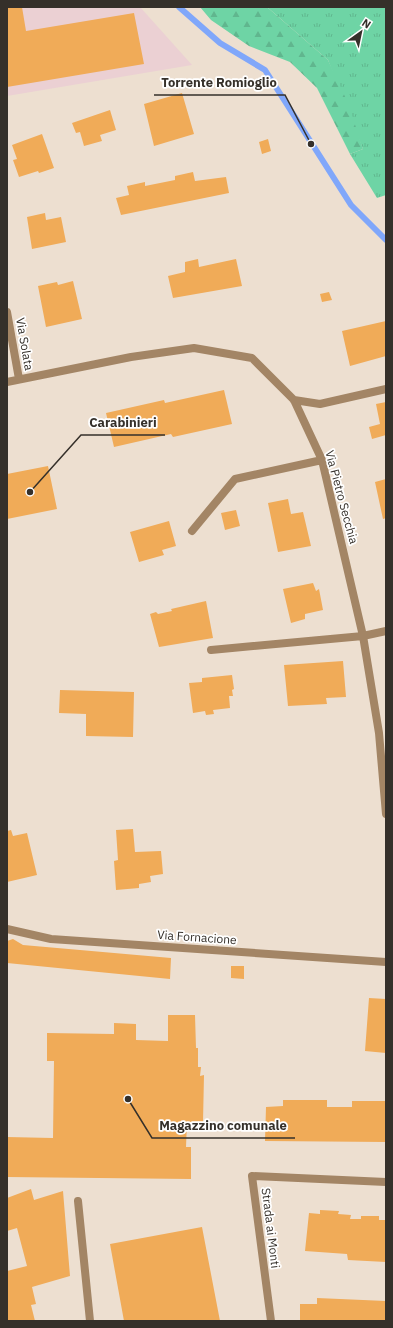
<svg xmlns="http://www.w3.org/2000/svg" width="393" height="1328" font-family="'IBM Plex Sans',sans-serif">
  <defs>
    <pattern id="grass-tufts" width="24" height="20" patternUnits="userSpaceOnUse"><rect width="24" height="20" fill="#6ed4a5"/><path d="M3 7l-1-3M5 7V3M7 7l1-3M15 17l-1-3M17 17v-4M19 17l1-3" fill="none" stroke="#60b68e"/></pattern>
    <pattern id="forest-firs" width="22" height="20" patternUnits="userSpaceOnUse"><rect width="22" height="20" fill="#6ed4a5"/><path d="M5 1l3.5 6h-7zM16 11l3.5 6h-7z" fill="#60b68e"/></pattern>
  </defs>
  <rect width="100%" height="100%" fill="#eddfd0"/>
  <path fill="#ebd0d3" d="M7,7H140L192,65L7,96Z"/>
  <path fill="url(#grass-tufts)" d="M267,7H386V195L377,198L350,154L363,149L328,60Z"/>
  <path fill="url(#forest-firs)" d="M200,7H267L328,60L348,103L363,149L350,154L317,88L290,62L249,46L211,20Z"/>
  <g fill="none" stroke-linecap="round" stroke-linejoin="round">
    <path stroke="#80a7fa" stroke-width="6" d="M179,7L220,43L265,70L351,205L386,240"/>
  </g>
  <path fill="#f0ab58" d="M7,7H22L26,31L134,13L144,64L7,87Z
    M182,93L194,134L154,146L144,104Z
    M110,110L116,130L100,135L102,141L84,146L80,132L76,133L72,123Z
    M42,134L54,168L39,173L38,171L19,177L13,160L17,159L12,145Z
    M268,139L271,151L262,154L259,142Z
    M193,172L195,181L226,177L229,193L121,215L116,198L129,195L127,186L145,182V186L175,180V176Z
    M45,213L46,220L61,217L66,242L32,249L27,217Z
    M198,259L199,267L236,259L242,286L173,298L168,276L185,272V262Z
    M73,281L82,319L46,327L38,286L57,282L58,285Z
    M329,292L332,300L322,302L320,294Z
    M386,321V356L350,366L342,331Z
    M224,390L232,424L173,437L171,434L114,447L106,413L164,400L165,403Z
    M386,402V435L372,439L369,427L380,424L376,404Z
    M48,466L57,509L7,519V474Z
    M386,479V518L383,519L375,482Z
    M288,499L291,514L303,512L311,546L278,552L268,503Z
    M236,510L240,526L225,530L221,513Z
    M169,521L176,546L162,550L164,555L139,562L130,532Z
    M313,583L316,591L319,589L323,610L305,614V619L291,623L283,589Z
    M206,601L213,638L159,647L150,614L156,612L158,614L172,611L171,609Z
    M343,661L346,697L326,698L327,704L288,706L284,665Z
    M232,675L234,689L232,690L233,696H229L230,708L213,710L214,714L206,715L205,711L193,713L189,683L202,682V678Z
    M60,690L134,692L133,737L86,736V714L59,713Z
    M133,829L135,852L161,851L163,874L150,876L151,882L139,884V888L116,890L114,861L118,860L116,830Z
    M11,830L13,836L27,833L37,875L7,882V831Z
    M13,939L23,945L171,958L170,979L7,963V941Z
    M231,966H244V979L231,978Z
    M369,998L386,999V1053L365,1051Z
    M168,1015H195L196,1048H198V1067H201L200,1076L204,1075L203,1122H187L186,1147H191V1179L7,1177V1137L53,1138L54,1061H47V1033L114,1034V1023L136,1024V1040L168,1041Z
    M283,1100H327V1107H352V1101H386V1142L265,1141L266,1107L283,1106Z
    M31,1189L34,1200L63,1191L70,1276L32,1287L36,1304L31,1305L35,1321H7V1271L27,1266L17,1228L7,1231V1198Z
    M320,1210L339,1211L338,1214L351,1215L350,1219H361V1216H379V1220H386V1262L348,1260L347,1254L305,1251L309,1213L320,1214Z
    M202,1227L220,1321H124L110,1244Z
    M317,1298L386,1301V1321H300V1304H317Z"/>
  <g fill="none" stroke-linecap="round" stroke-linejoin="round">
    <path stroke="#a38565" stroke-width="8" d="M7,312L19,379
      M7,382L131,357L194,348L252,358L294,400L322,460L363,636L379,733L386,814
      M294,400L320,404L386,389
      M192,531L235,479L322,460
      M211,650L363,636L386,631
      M7,929L51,939L386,962
      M78,1201L90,1321
      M271,1321L252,1176L386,1182"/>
  </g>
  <g text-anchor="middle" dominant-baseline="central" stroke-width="3.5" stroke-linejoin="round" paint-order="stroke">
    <g font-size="12" fill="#35302a" stroke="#fff">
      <text transform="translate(25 344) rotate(80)">Via Solata</text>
      <text transform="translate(342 497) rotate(75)">Via Pietro Secchia</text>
      <text transform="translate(197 937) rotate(4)">Via Fornacione</text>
      <text transform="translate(271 1228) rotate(83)">Strada ai Monti</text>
    </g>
  </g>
  <path fill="none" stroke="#35302a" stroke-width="1.5" d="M311 144L285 95H154M30 492L81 435H165M128 1099L152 1138H295"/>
  <g fill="#35302a" stroke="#fff" stroke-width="1.5">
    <circle cx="311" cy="144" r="4"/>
    <circle cx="30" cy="492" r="4"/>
    <circle cx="128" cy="1099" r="4"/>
  </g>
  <g font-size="13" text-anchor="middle" font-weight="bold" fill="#35302a" stroke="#fff" stroke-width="3.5" stroke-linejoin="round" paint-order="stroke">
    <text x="219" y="87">Torrente Romioglio</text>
    <text x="123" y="427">Carabinieri</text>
    <text x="223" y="1130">Magazzino comunale</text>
  </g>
  <rect width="393" height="1328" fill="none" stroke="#35302a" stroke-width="16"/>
  <g transform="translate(361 32) rotate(33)" stroke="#ffffff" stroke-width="3" paint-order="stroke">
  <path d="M0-3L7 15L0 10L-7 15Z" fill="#35302a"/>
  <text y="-6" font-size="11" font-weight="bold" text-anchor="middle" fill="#35302a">N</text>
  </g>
</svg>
